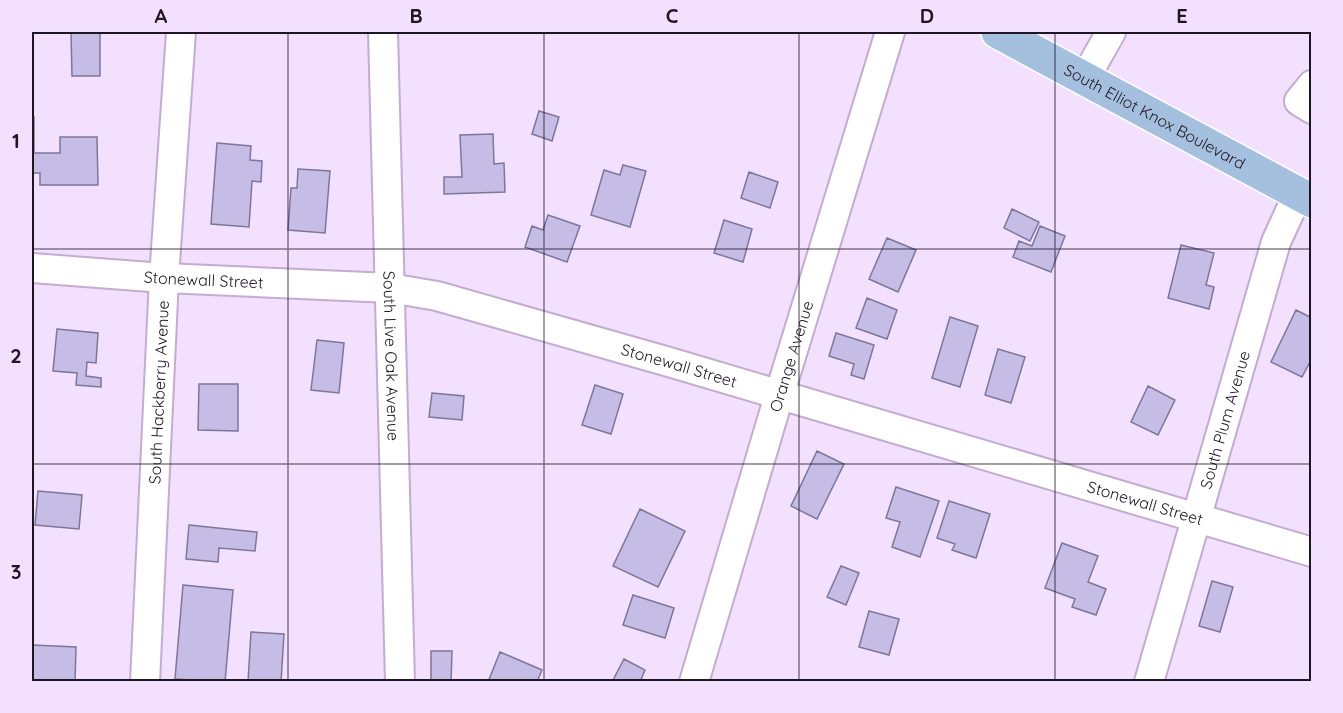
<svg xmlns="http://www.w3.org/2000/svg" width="1343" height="713" font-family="Quicksand,sans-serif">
  <rect width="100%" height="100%" fill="#f3dffe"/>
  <path fill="#c5bde6" stroke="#7d769b" stroke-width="1.5" d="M71,33H100V76H72Z
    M539,111L559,117L552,141L532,134Z
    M32,117H34V153H60V137H97L98,185H40V173H32Z
    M493,134L494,164L504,163L505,192L444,194V177H462L460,135Z
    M217,143L251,146L250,160L262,161L261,182L252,181L249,227L211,224Z
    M623,165L646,171L630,227L591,215L604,170L620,175Z
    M298,169L330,171L325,233L288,230L291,188H297Z
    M749,172L778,182L770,208L741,198Z
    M1012,209L1039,222L1030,241L1004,228Z
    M548,215L580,226L567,262L525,247L532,226L543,230Z
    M724,220L752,229L743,262L714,253Z
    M1040,226L1065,236L1051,272L1013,257L1019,241L1032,246Z
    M887,238L916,250L898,292L869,279Z
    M1181,245L1214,253L1206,285L1214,287L1209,309L1168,298Z
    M867,298L897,310L887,339L856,328Z
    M1296,310L1312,318V358L1302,377L1271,362Z
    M950,317L978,326L960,387L932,378Z
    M57,329L98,333L96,363L87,362L86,376L101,378V387L76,385L77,373L53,371Z
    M836,333L874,345L864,379L851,375L854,364L829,356Z
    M317,340L344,343L339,393L311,390Z
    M998,349L1025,357L1011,403L985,395Z
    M199,384H238V431L198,430Z
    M595,385L623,394L611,434L582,425Z
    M1148,386L1175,400L1158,435L1131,422Z
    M432,393L464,396L462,420L429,417Z
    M817,451L844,464L817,519L791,506Z
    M896,487L939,501L920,557L892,547L900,522L886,518Z
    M38,491L82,495L79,529L35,525Z
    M949,501L990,514L976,558L952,550L955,544L937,538Z
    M640,509L685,531L658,587L613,566Z
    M189,525L257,532L255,551L219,548L218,562L186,559Z
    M1062,543L1098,556L1088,582L1106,589L1096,615L1072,607L1075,599L1045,588Z
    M841,566L859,573L846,605L827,597Z
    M1212,581L1233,587L1220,632L1199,626Z
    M183,585L233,590L225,682L175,679Z
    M633,595L674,608L665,638L623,625Z
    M869,611L899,619L889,655L859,647Z
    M251,632L284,634L281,682H248Z
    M32,645L76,647L75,682L32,681Z
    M431,651H452L451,682H431Z
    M500,652L542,670L537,682H488Z
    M624,659L645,670L640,682H612Z"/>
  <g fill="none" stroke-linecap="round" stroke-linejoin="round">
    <defs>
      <g id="minor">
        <path id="s1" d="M383,32L400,682"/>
        <path d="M1085,78L1111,32"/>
        <path d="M1312,85L1299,101L1312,109"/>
        <path id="s2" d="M32,268L164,278L390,288L437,296L669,362L1312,552"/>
        <path id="s3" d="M145,682L164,278L181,32"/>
        <path id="s4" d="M694,682L779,396L890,32"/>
        <path id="s5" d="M1149,682L1276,242L1298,194"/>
      </g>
      <g id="major">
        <path id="s6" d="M998,32L1312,201"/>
      </g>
    </defs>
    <use href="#minor" stroke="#c4acd1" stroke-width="32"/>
    <use href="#major" stroke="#fff" stroke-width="36"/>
    <use href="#minor" stroke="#fff" stroke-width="28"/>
    <use href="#major" stroke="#a5bfdf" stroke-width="33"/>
  </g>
  <path fill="none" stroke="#1f1624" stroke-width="1.5" stroke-opacity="0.55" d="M288,32V682M544,32V682M799,32V682M1055,32V682M32,249H1312M32,464H1312"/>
  <g text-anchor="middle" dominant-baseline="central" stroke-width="5" stroke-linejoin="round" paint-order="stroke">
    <g font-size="16" fill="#1f1624" stroke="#f3dffe">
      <text stroke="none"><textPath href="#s6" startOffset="178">South Elliot Knox Boulevard</textPath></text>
      <text stroke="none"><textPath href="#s2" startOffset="172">Stonewall Street</textPath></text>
      <text stroke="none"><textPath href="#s4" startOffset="340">Orange Avenue</textPath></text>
      <text stroke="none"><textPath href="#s1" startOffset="324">South Live Oak Avenue</textPath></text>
      <text stroke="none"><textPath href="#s2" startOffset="658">Stonewall Street</textPath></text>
      <text stroke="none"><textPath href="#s3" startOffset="290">South Hackberry Avenue</textPath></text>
      <text stroke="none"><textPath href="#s5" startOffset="273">South Plum Avenue</textPath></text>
      <text stroke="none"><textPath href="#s2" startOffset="1144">Stonewall Street</textPath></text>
    </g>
  </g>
  <rect width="1343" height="713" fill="none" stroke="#f3dffe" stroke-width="66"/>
  <rect x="33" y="33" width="1277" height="647" fill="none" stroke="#1f1624" stroke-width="2"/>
  <g font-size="20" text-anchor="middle" font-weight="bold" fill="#1f1624">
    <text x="161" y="23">A</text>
    <text x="416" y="23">B</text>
    <text x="672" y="23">C</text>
    <text x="927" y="23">D</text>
    <text x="1182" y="23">E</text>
    <text x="16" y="148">1</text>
    <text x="16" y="363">2</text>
    <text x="16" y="579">3</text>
  </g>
</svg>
